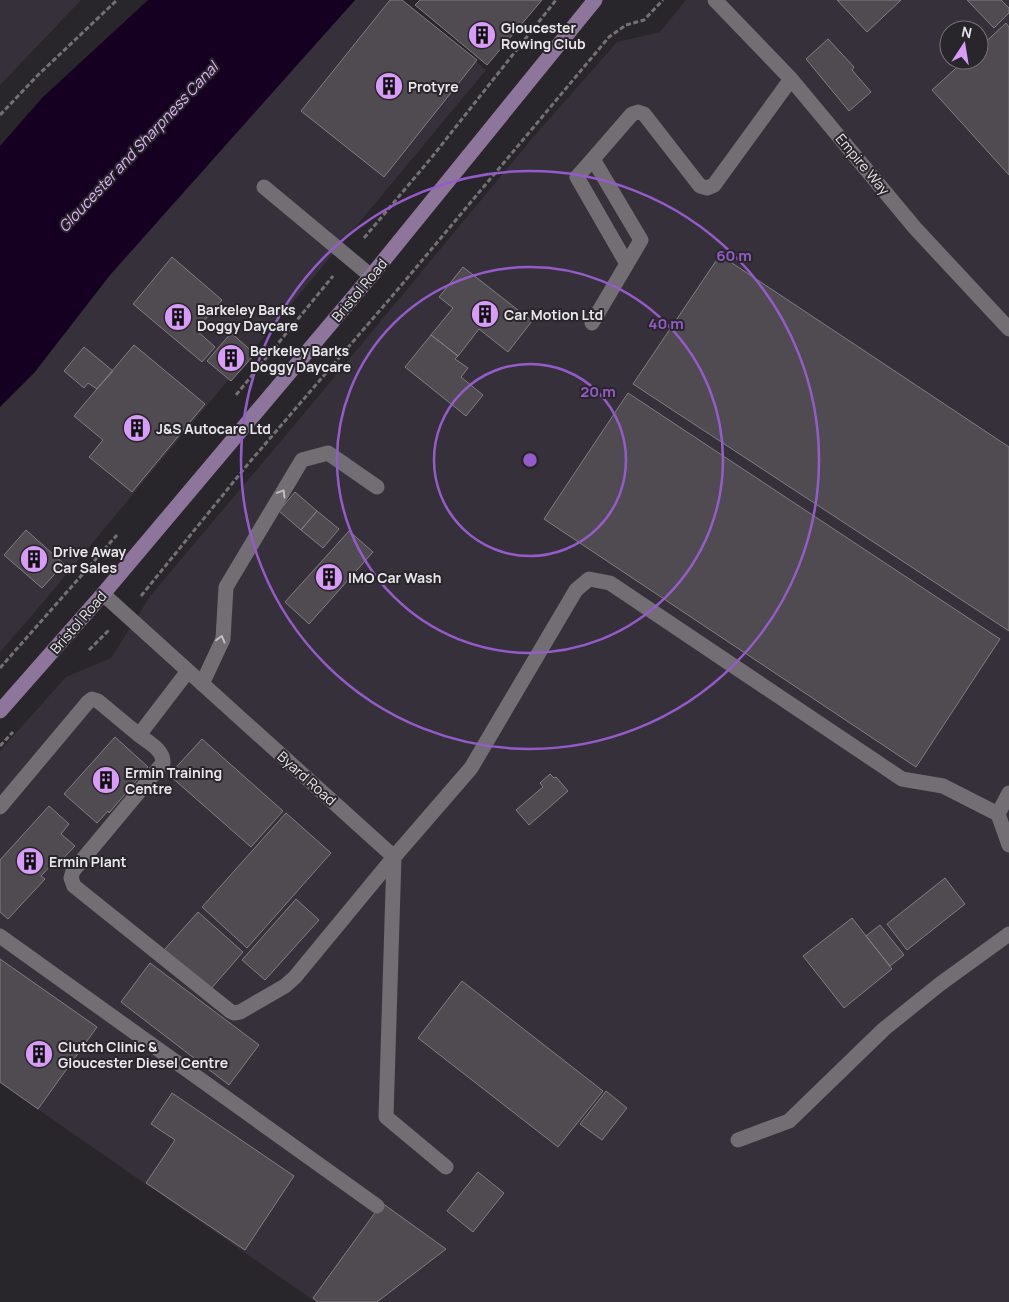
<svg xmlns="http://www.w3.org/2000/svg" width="1009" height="1302" font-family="Manrope,sans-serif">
  <rect width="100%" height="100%" fill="#29262b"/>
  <path fill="#36303a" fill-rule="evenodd" d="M0,0H81L0,85Z
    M355,0H402L486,70L35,612L0,652V407L34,373L110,275Z
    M686,0H1009V1302H316L0,1083V751L66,677L111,658L151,595L302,416L530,141L617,42L660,32ZM949,30H979V60H949Z"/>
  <path fill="#160022" d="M148,0H355L110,275L34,373L0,407V146L42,98Z"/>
  <path fill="#4f4b51" stroke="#817d83" d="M390,0H402L477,60L384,177L301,111Z
    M420,0H542L487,65L415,5Z
    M837,0H901L867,32Z
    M967,0H1001L1009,8V13L994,28Z
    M1006,23L1009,27V175L932,90L965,60H979V48Z
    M828,39L854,67L852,70L871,92L849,111L806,59Z
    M720,255L1009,447V631L633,384Z
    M172,257L222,300L196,330L215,347L202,362L133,304Z
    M463,267L532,321L508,352L479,329L458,356L431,335L453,308L439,297Z
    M231,333L255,354L231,381L207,361Z
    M431,335L458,356L455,359L468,368L461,377L483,395L466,416L405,367Z
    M134,345L205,404L132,492L89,457L103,440L74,416Z
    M84,347L113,371L97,389L88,383L84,388L64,371Z
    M628,393L1000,639L916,767L544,519Z
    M295,492L317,511L301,530L279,511Z
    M317,511L339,529L323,548L301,530Z
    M26,530L64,564L42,588L4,555Z
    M349,531L373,552L309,624L285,602Z
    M115,737L148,767L109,813L108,811L97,823L64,794Z
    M202,739L283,811L251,847L169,775Z
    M550,774L554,778L556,777L568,791L529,825L516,810L543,787L540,783Z
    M49,806L69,824L61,834L75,846L56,866L53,863L41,876L45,879L8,919L0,912V860Z
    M286,813L331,853L247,948L202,907Z
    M945,878L965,904L907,950L887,924Z
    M296,899L319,920L265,980L242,960Z
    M198,912L243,952L210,990L164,950Z
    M852,918L892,969L844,1008L803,956Z
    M880,925L904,955L890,966L866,936Z
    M0,959L97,1027L38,1109L0,1082Z
    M150,963L259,1045L229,1085L121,1002Z
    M462,981L603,1091L558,1147L418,1038Z
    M606,1091L627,1108L602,1140L580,1124Z
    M172,1093L294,1176L245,1250L146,1183L175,1140L151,1124Z
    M478,1172L504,1193L473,1232L447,1211Z
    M382,1203L446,1249L377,1302H318L313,1298Z"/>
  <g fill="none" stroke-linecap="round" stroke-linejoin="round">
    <path stroke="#747176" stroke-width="3" stroke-dasharray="5 2.5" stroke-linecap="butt" d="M0,115L37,76L117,0
      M364,238L432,157L556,0
      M236,395L333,276
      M141,596L248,464L399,288L609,37L626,25L644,20L663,0
      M89,650L109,630
      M0,668L117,535
      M0,746L13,732"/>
    <path stroke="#726e74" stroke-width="15" d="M715,0L791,79L915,228L1009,329
      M593,159L577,177L627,264
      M264,187L371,276
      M592,323L641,240L593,159L632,114L638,112L644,114L700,186L707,188L714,185L791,79
      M103,594L394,857L295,977L285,986L240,1012L234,1013L230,1011L74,886L71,878L73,871L163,763C164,750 148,742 139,735
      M202,684L223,639L226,587L302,460L328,453L377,487
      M0,807L88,702L92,699L98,701L139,735L188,671
      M998,814L1009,793
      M0,936L377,1206
      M738,1140L789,1121L884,1029L940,984L1009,934
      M446,1167L386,1117L394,857L471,768L576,590L589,579L610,583L902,779L943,786L998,814L1009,845"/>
    <path stroke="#8e759b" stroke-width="15" d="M0,711L103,594L371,276L595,0"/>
  </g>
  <defs><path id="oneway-chevron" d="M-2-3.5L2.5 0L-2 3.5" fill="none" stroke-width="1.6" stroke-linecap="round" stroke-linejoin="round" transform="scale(1.25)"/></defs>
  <g stroke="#bfbdc1">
    <use href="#oneway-chevron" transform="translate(282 493) rotate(-59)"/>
    <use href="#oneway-chevron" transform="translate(221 639) rotate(-75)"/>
  </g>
  <g fill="none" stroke="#965bca" stroke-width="2.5">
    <circle cx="530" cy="460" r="96"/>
    <circle cx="530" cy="460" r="193"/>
    <circle cx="530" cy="460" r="289"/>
  </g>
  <defs>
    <symbol id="building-disc" viewBox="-11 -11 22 22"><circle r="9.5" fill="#d89bf8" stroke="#29262b"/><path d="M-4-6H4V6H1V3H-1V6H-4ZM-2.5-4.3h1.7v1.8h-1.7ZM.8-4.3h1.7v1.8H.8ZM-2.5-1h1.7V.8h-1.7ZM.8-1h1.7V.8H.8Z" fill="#111"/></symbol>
  </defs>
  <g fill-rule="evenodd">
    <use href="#building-disc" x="466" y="19" width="32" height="32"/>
    <use href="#building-disc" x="373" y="70" width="32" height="32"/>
    <use href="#building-disc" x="469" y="298" width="32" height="32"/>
    <use href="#building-disc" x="162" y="301" width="32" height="32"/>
    <use href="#building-disc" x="215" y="342" width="32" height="32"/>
    <use href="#building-disc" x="121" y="412" width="32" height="32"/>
    <use href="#building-disc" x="18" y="543" width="32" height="32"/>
    <use href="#building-disc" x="313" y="561" width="32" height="32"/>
    <use href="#building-disc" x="90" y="764" width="32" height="32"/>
    <use href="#building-disc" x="14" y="845" width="32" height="32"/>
    <use href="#building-disc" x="23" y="1038" width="32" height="32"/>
  </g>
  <g text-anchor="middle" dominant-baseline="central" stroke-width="4" stroke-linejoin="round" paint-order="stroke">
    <g font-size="14" font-weight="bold" fill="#e9e7eb" stroke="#29262b" text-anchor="start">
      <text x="501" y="27">Gloucester<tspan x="501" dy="16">Rowing Club</tspan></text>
      <text x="408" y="86">Protyre</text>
      <text x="197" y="309">Barkeley Barks<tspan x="197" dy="16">Doggy Daycare</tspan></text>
      <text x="504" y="314">Car Motion Ltd</text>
      <text x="250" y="350">Berkeley Barks<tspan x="250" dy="16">Doggy Daycare</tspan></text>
      <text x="156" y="428">J&amp;S Autocare Ltd</text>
      <text x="53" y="551">Drive Away<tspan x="53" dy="16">Car Sales</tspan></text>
      <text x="348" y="577">IMO Car Wash</text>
      <text x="125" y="772">Ermin Training<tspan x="125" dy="16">Centre</tspan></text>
      <text x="49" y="861">Ermin Plant</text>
      <text x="58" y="1046">Clutch Clinic &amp;<tspan x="58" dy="16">Gloucester Diesel Centre</tspan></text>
    </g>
    <g font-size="14" fill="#e9e7eb" stroke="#29262b">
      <text transform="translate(863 164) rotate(50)">Empire Way</text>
      <text transform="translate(359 290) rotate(-50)">Bristol Road</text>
      <text transform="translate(78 622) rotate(-49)">Bristol Road</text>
      <text transform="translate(307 778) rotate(42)">Byard Road</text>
    </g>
    <g font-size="15" font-style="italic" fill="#e0b4f9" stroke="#29262b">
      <text transform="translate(138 147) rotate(-47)">Gloucester and Sharpness Canal</text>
    </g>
  </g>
  <circle cx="530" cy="460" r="8" fill="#965bca" stroke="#29262b" stroke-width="2.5"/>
  <g font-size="15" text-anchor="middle" font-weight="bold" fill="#965bca" stroke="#29262b" stroke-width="4" stroke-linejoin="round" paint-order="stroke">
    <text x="734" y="261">60 m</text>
    <text x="666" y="329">40 m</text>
    <text x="598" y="397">20 m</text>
  </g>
  <g transform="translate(964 45) rotate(12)"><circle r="24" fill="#29262b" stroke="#767378"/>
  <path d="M0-4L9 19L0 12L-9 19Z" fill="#d89bf8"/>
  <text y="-8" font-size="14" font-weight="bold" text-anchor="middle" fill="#e9e7eb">N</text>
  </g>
</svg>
